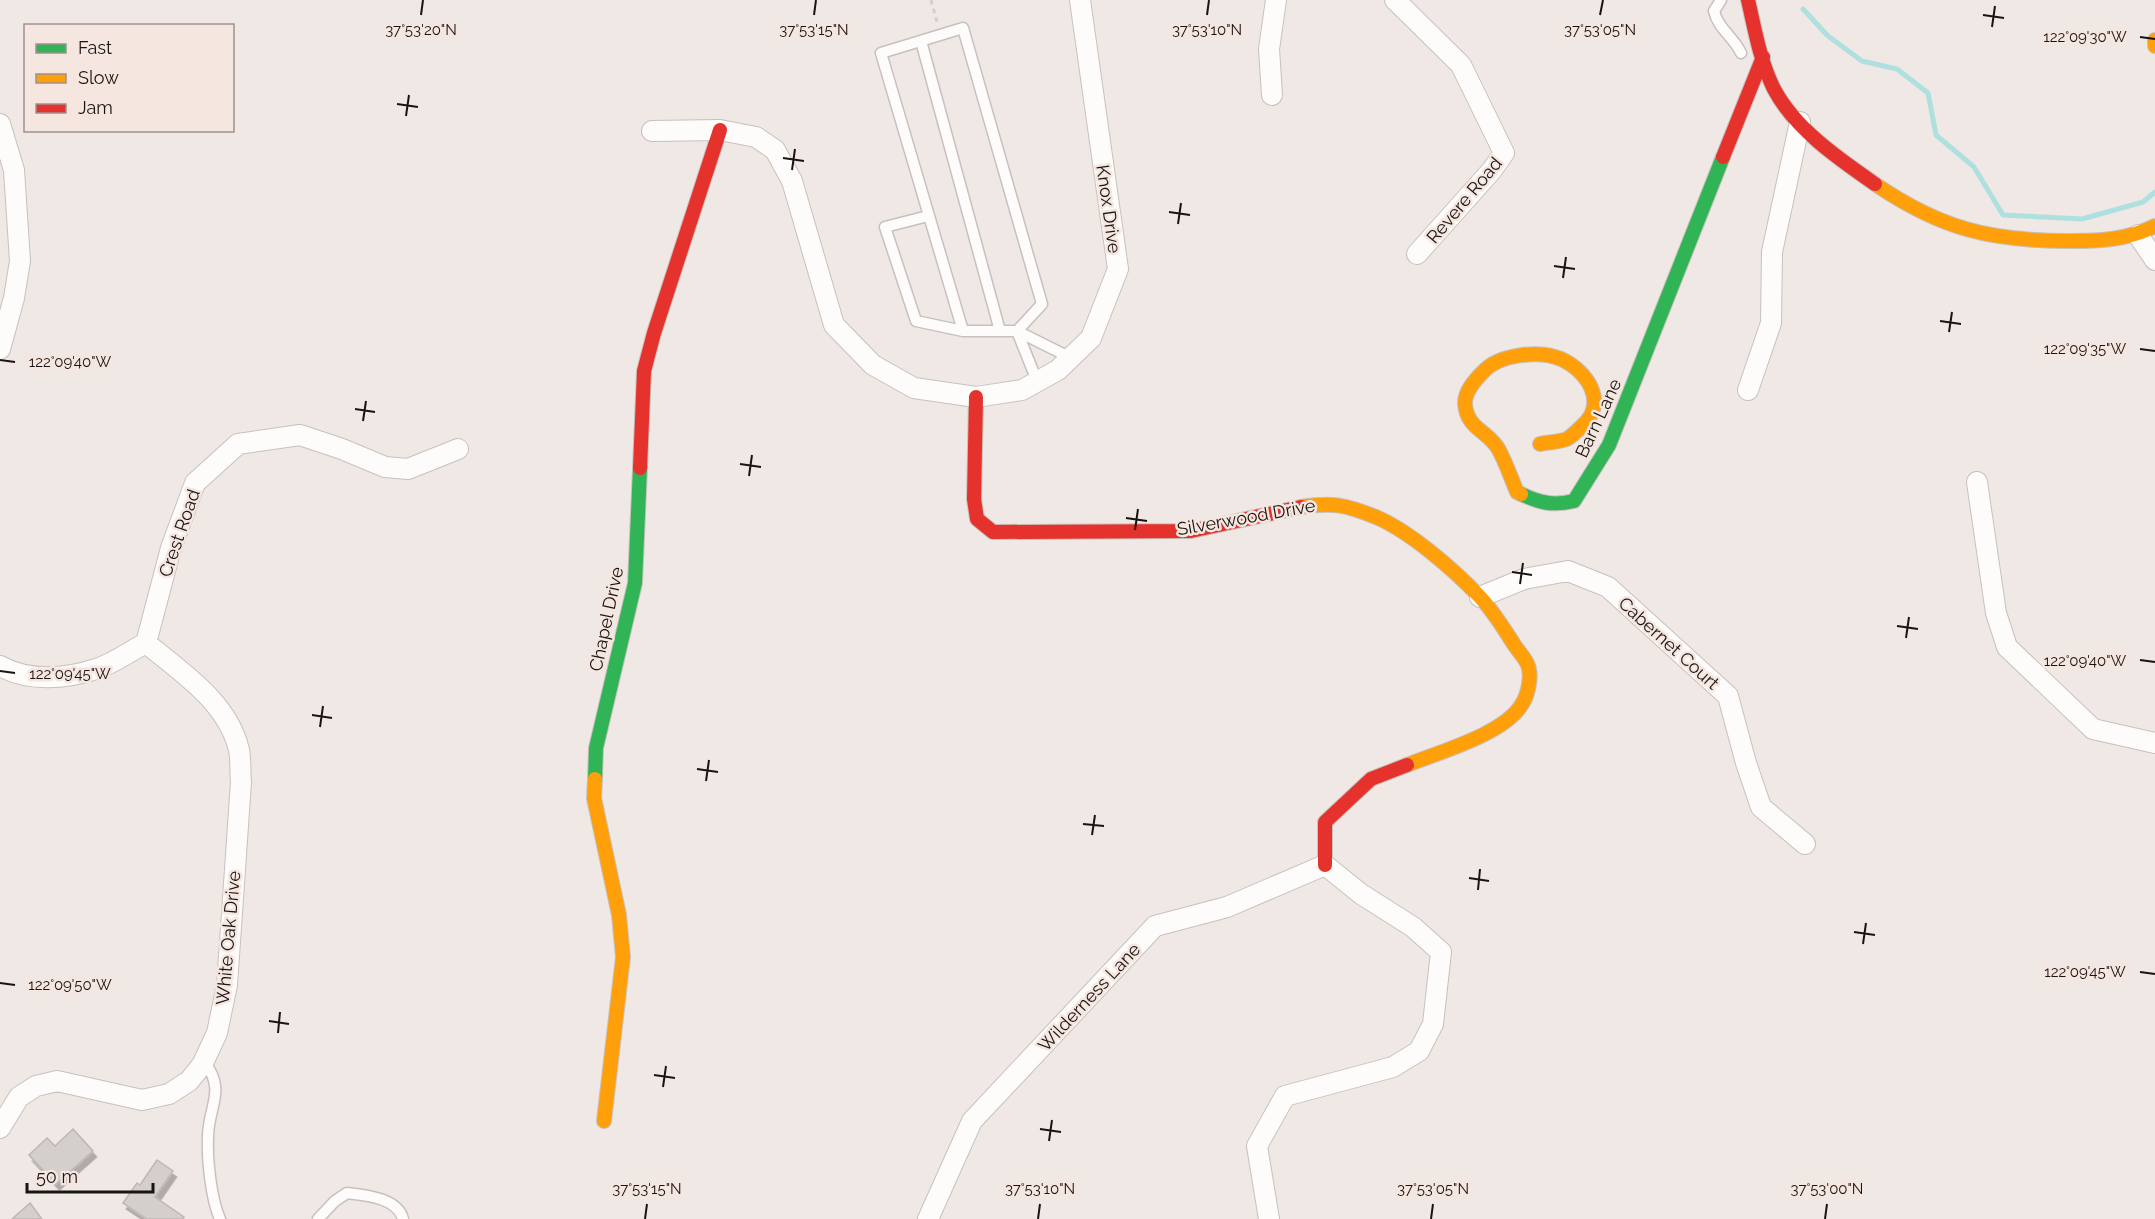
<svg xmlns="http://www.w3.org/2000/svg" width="2155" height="1219" font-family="Raleway,sans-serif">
  <defs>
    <filter id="shadow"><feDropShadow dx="3.5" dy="6" stdDeviation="0" flood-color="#0004"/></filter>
  </defs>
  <rect width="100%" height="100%" fill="#f0e8e5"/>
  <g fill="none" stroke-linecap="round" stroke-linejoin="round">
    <path stroke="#aee0df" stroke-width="5" d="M1803,9L1828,36L1862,61L1897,69L1928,93L1936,135L1974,167L2003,215L2082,219L2143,202L2155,192"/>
  </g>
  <path fill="#d5cfcc" stroke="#bcb6b4" stroke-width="1.5" filter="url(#shadow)" d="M73,1129L93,1151L56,1184L29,1155L47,1138L55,1146Z
    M157,1160L173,1171L155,1197L184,1217L183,1219H147L123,1203L137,1183L140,1185Z
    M30,1203L42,1219H12Z"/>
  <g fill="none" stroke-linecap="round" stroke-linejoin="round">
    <defs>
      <path id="lane" d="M1721,0L1714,11C1718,29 1734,37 1741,53
        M921,41L1000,331
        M928,216L885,227L916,321L963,331H1017L1042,304L963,28L881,53L963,331
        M1017,331L1071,358
        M1017,331L1037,381
        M204,1062C227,1090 208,1107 208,1137C207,1159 211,1199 220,1219
        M318,1219L335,1201L347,1193C365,1195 398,1198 403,1219"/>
      <path id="street" d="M1395,0L1461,65L1504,153L1492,170L1417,254
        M1272,95L1269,49L1276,0
        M0,124L14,170L20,261L14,298L0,349
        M652,131L720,130L756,137L775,150L792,181L834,325L873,365L914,388L976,397L1022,390L1058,370L1091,338L1118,269L1080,0
        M2138,235L2155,260
        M1748,390L1771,323L1772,252L1800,122
        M1977,482L1996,613L2007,647L2093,729L2155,743
        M1480,597L1524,579L1568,571L1608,587L1728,696L1746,763L1761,807L1805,844
        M0,666C29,682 66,679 96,669C113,664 130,651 146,643L171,548L195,483L238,444L300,435L342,449L385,467L408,469L458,449
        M0,1128L19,1097L36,1086L57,1081L142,1100L169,1094L189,1081L202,1065L217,1033L227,985L241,782C240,772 241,760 239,750C228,702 181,672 146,643
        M928,1219L972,1121L1155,926L1227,907L1325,865L1361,894L1413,927L1441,952L1433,1024L1419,1051L1393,1067L1285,1096L1257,1146L1269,1219"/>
      <path id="fast" d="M1521,494C1540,503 1553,506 1574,501L1609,445L1723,157
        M595,779L596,748L635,583L640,468"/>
      <path id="slow" d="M2155,40V46
        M1875,184C1941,229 1990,241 2070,241C2100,241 2127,240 2155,226
        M1521,494L1517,492C1511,478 1506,463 1499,450C1489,431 1466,429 1465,403C1465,391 1475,380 1483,372C1499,354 1539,350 1561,359C1588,371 1609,404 1581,427C1577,431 1572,436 1567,439C1560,442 1548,442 1540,444
        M1301,507C1333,502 1346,505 1376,517C1411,532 1454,570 1480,597C1494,612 1504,629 1515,646C1519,652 1528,661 1529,669C1531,679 1528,695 1522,704C1505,734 1439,752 1407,765
        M595,779L594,798L619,915L623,957L604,1121"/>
      <path id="jam" d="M1748,0C1755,30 1760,61 1774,89C1795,129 1839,159 1875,184
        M1723,157L1763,57
        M976,397L974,499L977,519L993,532L1191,531L1301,507
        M640,468L644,371L654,333L720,130
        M1325,865V822L1371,779L1407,765"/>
    </defs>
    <use href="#lane" stroke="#c7c1be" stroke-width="13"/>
    <use href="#street" stroke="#c7c1be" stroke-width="22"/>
    <use href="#fast" stroke="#c7c1be" stroke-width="16"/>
    <use href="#slow" stroke="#c7c1be" stroke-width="16"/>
    <use href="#jam" stroke="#c7c1be" stroke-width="16"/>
    <path stroke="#d2d0cf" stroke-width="3" stroke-dasharray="4.5 4.5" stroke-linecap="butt" d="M931,0L937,22"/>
    <use href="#lane" stroke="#fdfcfb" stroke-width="10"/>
    <use href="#street" stroke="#fdfcfb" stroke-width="20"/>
    <use href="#fast" stroke="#30b455" stroke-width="14"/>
    <use href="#slow" stroke="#ff9f0a" stroke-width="14"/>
    <use href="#jam" stroke="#e5322d" stroke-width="14"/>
  </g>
  <path fill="none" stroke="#191412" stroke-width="2" d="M421,15L423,0M814,15L816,0M1207,15L1209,0M1600,15L1603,0M1983,15L2004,18M1992,27L1995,6M2140,37L2155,39M397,104L418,107M406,116L409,95M783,158L804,161M792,170L795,149M1169,212L1190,215M1178,224L1181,203M1554,266L1575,269M1563,278L1566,257M1940,321L1961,324M1949,332L1952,312M2140,349L2155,351M0,360L15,362M355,409L375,412M363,421L366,401M740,464L761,467M749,476L752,455M1126,518L1147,521M1135,530L1138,509M1512,572L1532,575M1520,584L1523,563M1897,626L1918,629M1906,638L1909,617M2140,660L2155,662M0,671L15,673M312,715L332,718M320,727L323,706M697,769L718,772M706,781L709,760M1083,824L1104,826M1092,835L1095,815M1469,878L1489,881M1478,890L1480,869M1854,932L1875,935M1863,944L1866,923M2140,972L2155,974M0,983L15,985M269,1021L289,1024M278,1033L280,1012M654,1075L675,1078M663,1087L666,1066M1040,1129L1061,1132M1049,1141L1052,1120M645,1219L647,1204M1038,1219L1040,1204M1431,1219L1433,1204M1825,1219L1827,1204"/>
  <g text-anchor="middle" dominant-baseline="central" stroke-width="5" stroke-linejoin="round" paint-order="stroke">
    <g font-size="18" fill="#191412" stroke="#f5e6e0">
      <text transform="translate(1464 200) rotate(-50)">Revere Road</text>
      <text transform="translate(1109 209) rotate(82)">Knox Drive</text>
      <text transform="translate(1598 418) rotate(-65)">Barn Lane</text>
      <text transform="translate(1246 517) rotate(-10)">Silverwood Drive</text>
      <text transform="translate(179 533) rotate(-71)">Crest Road</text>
      <text transform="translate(606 619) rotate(-78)">Chapel Drive</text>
      <text transform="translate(1669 643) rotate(42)">Cabernet Court</text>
      <text transform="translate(228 938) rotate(-85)">White Oak Drive</text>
      <text transform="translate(1089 997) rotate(-47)">Wilderness Lane</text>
    </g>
  </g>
  <g font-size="15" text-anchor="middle" fill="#191412" stroke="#f5e6e0" stroke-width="5" stroke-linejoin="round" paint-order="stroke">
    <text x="421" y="35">37°53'20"N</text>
    <text x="814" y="35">37°53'15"N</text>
    <text x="1207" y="35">37°53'10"N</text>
    <text x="1600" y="35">37°53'05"N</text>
    <text x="2085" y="42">122°09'30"W</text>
    <text x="2085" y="354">122°09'35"W</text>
    <text x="70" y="367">122°09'40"W</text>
    <text x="2085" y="666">122°09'40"W</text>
    <text x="70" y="679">122°09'45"W</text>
    <text x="2085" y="977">122°09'45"W</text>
    <text x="70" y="990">122°09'50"W</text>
    <text x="647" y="1194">37°53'15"N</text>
    <text x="1040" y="1194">37°53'10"N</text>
    <text x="1433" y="1194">37°53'05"N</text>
    <text x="1827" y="1194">37°53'00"N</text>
  </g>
  <rect x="24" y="24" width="210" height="108" fill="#f5e6e0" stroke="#9d928e" stroke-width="1.5"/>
  <rect x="36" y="44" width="30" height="9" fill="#30b455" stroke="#9d928e" stroke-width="1.5"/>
  <text x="78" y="54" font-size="18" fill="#191412">Fast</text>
  <rect x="36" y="74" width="30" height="9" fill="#ff9f0a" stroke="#9d928e" stroke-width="1.5"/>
  <text x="78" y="84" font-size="18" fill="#191412">Slow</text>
  <rect x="36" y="104" width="30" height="9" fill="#e5322d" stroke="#9d928e" stroke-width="1.5"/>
  <text x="78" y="114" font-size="18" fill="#191412">Jam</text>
  <path d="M27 1183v9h126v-9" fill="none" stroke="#191412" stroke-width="3"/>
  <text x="36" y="1183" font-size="18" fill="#191412" stroke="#f5e6e0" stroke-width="4.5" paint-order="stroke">50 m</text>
</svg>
